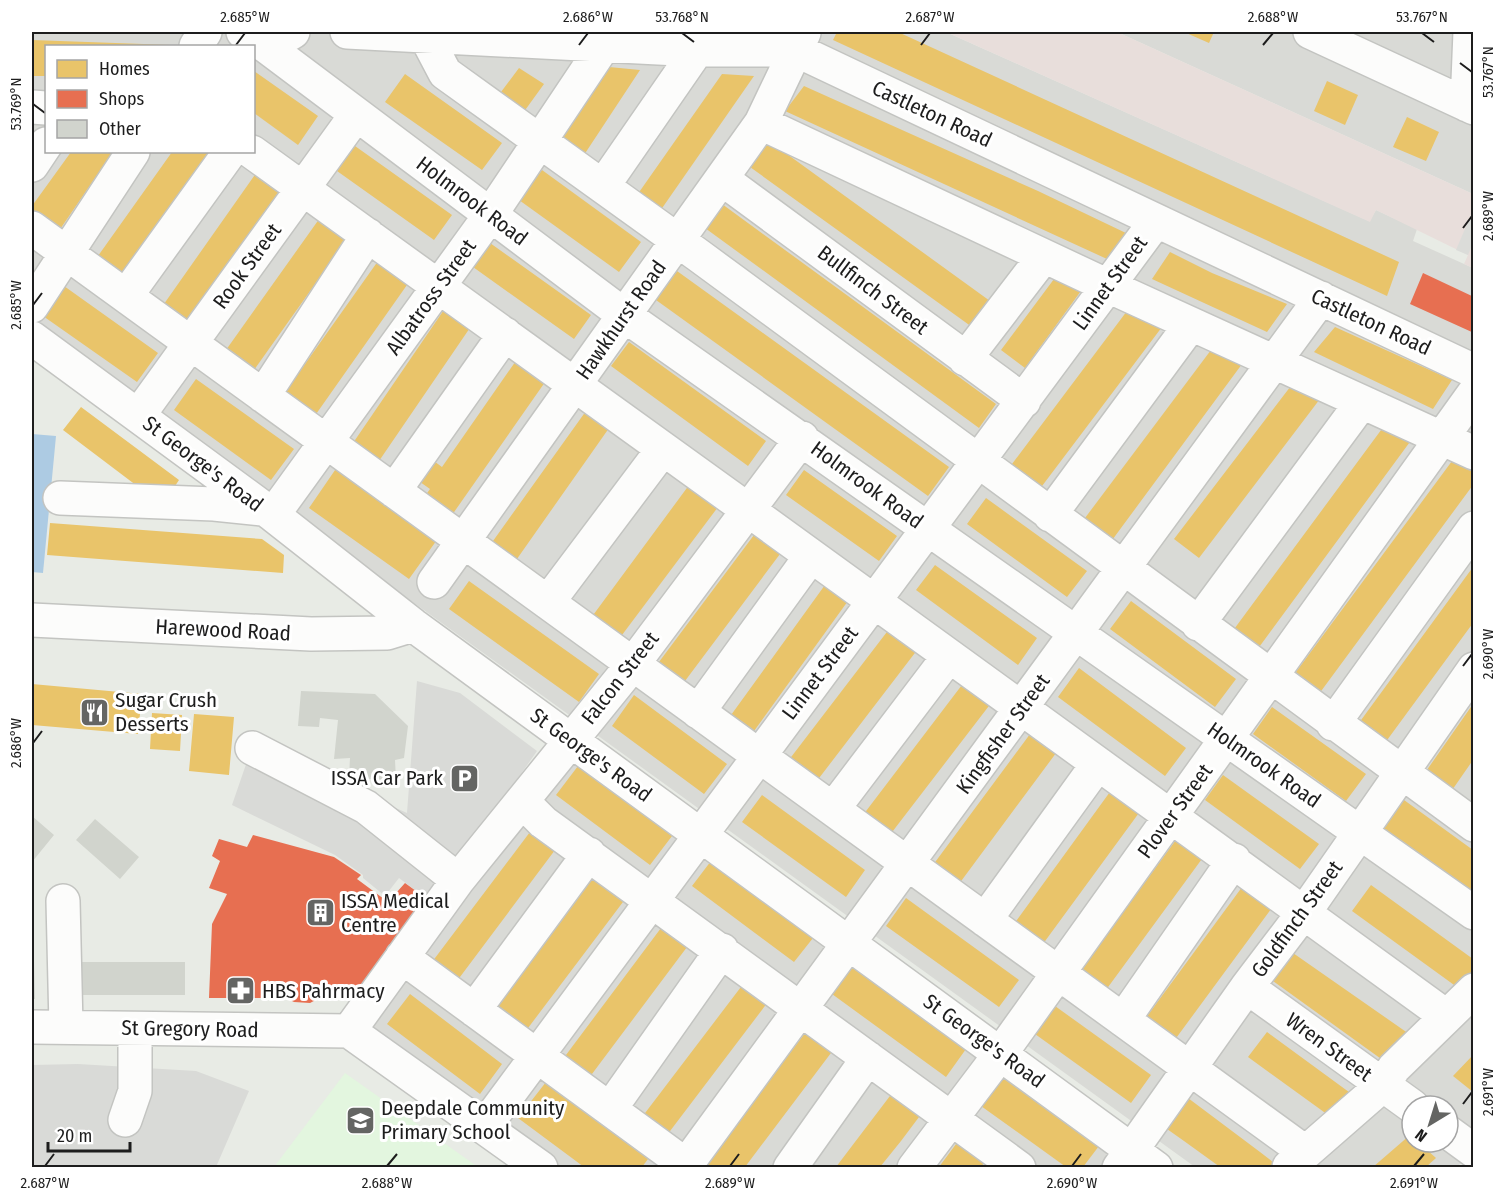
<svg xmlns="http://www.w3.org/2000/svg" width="1505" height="1199" font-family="'Fira Sans Condensed',sans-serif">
  <rect width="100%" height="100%" fill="#e8ebe5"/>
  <path fill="#d9dad6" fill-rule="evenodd" d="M32,32H946L1369,221L1376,210L1417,229L1413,241L1473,268V1151L1457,1167H1195L32,327ZM46,46H254V152H46ZM1412,1106H1448V1142H1412Z
    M1117,32H1473V194Z
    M571,758L1135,1167H552L364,1026Z"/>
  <path fill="#e8dedb" d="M946,32H1117L1473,194V268L1464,264L1468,255L1376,210L1370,222Z"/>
  <path fill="#e3f6df" d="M345,1073L478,1167H274Z"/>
  <path fill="#adcbe3" d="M32,434L56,436L43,573L32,572Z"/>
  <path fill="#d9dad7" d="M417,681L460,693L537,751L431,902L399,878L385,896L363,878V875L335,855L232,805L253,744L407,813Z
    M78,1064L196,1071L249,1091L216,1167H32V1065Z"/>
  <path fill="#dbdcd9" d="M1473,210V243L1468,255L1456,250Z"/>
  <path fill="#e9c46a" d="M837,32H898L1399,262L1387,296L833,40Z
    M1184,32H1214L1209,43Z
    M32,40L171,45V46H46V76H32Z
    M609,67L640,70L582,158L557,141Z
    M519,68L544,84L523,113L498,96Z
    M254,71L318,116L298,145L254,113Z
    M405,74L502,143L482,170L385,102Z
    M722,74L754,76L658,214L635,198Z
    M1327,81L1358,95L1345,125L1314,111Z
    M804,86L1038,191L1128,234L1107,259L785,111Z
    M1407,117L1439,132L1426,161L1393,147Z
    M769,141L990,301L972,327L750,167Z
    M355,146L452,215L434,240L337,171Z
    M71,152H113L54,238L32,219V206Z
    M172,152H212L119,282L93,263Z
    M259,169L287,189L187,330L159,311Z
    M542,170L641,242L619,272L519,200Z
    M722,204L996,404L979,428L705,228Z
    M322,215L350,235L249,377L221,357Z
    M490,243L591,315L574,339L473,267Z
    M1170,252L1212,273L1287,304L1267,332L1152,279Z
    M383,254L414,275L314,417L283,395Z
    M677,271L949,467L928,496L656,300Z
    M1057,275L1086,284L1025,368L1001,350Z
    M64,286L158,353L137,382L43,316Z
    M450,301L476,319L379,461L353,443Z
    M1130,307L1165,323L1036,494L1006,472Z
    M1335,327L1452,380L1433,409L1314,352Z
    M629,342L766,441L748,466L611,366Z
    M1214,346L1245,360L1107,547L1079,526Z
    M520,355L550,375L452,515L425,496L430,489L413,477L427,456L442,467Z
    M1297,378L1326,391L1199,558L1174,539Z
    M196,379L294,449L271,480L174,410Z
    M591,404L614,421L512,566L488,548Z
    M81,407L179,480L169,495H149L63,430Z
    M1387,422L1415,435L1254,654L1229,636Z
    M344,457L444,530L409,579L309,508Z
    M1455,457L1473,465V485L1316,698L1290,680Z
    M804,470L897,536L879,561L786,495Z
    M695,477L724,499L616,643L588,622Z
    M986,498L1087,571L1067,597L967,524Z
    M50,523L262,539L284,555L283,573L47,555Z
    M760,527L786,546L679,689L653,670Z
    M935,565L1037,638L1018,665L916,590Z
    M1473,567V623L1382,747L1356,727Z
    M830,578L853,594L749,738L726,722Z
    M469,581L599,674L579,702L449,609Z
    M1131,601L1236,679L1215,707L1110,629Z
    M893,624L921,645L813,786L785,765Z
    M1079,668L1186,748L1165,776L1058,697Z
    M968,677L995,698L886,840L860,819Z
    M32,684L142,694L138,734L32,725Z
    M634,695L727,764L704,794L612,726Z
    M1473,704V760L1448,796L1422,777Z
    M1272,707L1366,774L1346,801L1253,734Z
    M152,713L182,715L180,751L150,749Z
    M194,714L234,717L229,775L189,771Z
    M1036,726L1062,745L956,888L930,869Z
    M578,766L672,836L650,865L556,795Z
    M1223,775L1319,844L1300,869L1205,800Z
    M1115,785L1144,806L1040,948L1011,928Z
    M762,795L865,870L846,897L742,822Z
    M1404,800L1473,850V895L1383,830Z
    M536,824L561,842L454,985L429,966Z
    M1181,833L1207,852L1103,994L1077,975Z
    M711,861L813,938L794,962L692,886Z
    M598,870L629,894L522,1036L491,1012Z
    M1248,879L1277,901L1171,1045L1142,1023Z
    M1371,885L1473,959V977L1461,990L1352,911Z
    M906,898L1019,980L999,1007L886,926Z
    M667,920L693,939L586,1082L560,1063Z
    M1293,953L1412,1036L1384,1061L1273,981Z
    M853,966L966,1049L946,1077L832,994Z
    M747,979L771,998L664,1139L639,1121Z
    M410,994L502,1064L480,1094L387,1024Z
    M1055,1006L1151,1075L1131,1103L1035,1034Z
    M811,1025L837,1045L745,1167H704Z
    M1267,1032L1353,1095L1335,1120L1248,1057Z
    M1473,1055V1092L1453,1076Z
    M1003,1076L1099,1146L1083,1167H1066L981,1106Z
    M546,1082L648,1159L642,1167H584L518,1118Z
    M896,1088L925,1109L901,1141L880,1167H836Z
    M1188,1098L1260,1152L1278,1166L1220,1167L1184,1141L1167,1129Z
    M1410,1135L1412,1142H1418L1436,1158L1426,1167H1373Z
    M962,1136L989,1156L981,1167H939Z"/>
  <path fill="#e76f51" d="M1423,273L1474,297V333L1410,304Z
    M253,835L334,857L361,875L357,879L388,902L405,883L431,902L362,998L354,992H331L310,1003L294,1002L278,994L268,980L264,983L265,998H209L212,924L227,894L209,888L220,861L212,856L219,839L247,847Z"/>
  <path fill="#d1d4cd" d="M301,691L375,694L408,726L404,758L395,760L396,780L349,778L350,758L334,759L338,720L320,718L319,727L298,726Z
    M32,816L54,835L32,862Z
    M95,819L139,857L120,879L76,840Z
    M32,961H34L35,999H32Z
    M81,962H185V995H81Z"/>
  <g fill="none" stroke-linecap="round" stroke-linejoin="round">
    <defs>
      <path id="minor" d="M243,32L267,47L293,32
        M347,32L697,50H796L1474,371
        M1310,32L1474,108
        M425,35L445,73L698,255L1474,825
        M196,46L205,32
        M267,47L624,315L1474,913
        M1467,105L1470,32
        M32,107L46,108
        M761,123L1108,286L1474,453
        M252,152C651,439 1048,727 1446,1016
        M32,165L46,144
        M722,179L1024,401
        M603,186L697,50
        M32,228L1305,1152
        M126,296L230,152
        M32,306L133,152
        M32,338L273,515L413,625L1156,1168
        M965,359L1044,256
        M263,396L368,235
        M138,416L356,115
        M394,491L505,334
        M60,498L214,504L262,509
        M273,515L491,214L604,45
        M1050,515L1191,324
        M434,582L761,123L804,33
        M548,602L663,449
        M32,620L311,634L387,633L413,625
        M1198,624L1362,402
        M698,712L811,556
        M1333,724L1474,528
        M252,748L366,807L458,880
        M523,802L543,822L1019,1168
        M833,809L949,656
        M63,901L66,1026
        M985,920L1097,765
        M402,957L690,1168
        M1247,987L1412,1106
        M474,1010L589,854
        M1123,1020L1234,860
        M32,1027L349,1031
        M349,1031L458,880L633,664L802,438
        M349,1031L541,1168
        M610,1109L722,950
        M125,1120L135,1091V1029
        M485,1126L1156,221
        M1448,1132L1474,1151
        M1289,1167L1383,1085L1394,1068L1474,990
        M684,1168L1321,298
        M790,1168L868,1058
        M914,1168L1001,1053L1474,393
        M1119,1168L1247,987L1313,900L1474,669"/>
    </defs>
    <use href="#minor" stroke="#c3c4c1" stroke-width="36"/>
    <use href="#minor" stroke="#fcfcfb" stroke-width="33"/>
  </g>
  <path fill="none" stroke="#1d1d1d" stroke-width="2" d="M682,33L694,42M1422,33L1434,42M236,45L245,33M579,45L588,33M921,45L930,33M1263,45L1273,33M1460,63L1472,72M33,104L45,113M1463,228L1472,216M33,305L42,293M1463,666L1472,654M33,743L42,731M1463,1104L1472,1092M45,1166L54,1154M387,1166L397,1154M730,1166L739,1154M1072,1166L1081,1154M1414,1166L1424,1154"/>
  <defs>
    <symbol id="restaurant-square" viewBox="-11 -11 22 22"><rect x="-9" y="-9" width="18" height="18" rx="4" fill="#646563" stroke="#fff"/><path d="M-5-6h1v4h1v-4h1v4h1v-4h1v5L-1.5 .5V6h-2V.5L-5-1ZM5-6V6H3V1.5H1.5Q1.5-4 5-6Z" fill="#fff"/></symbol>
    <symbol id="parking-square" viewBox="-11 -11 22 22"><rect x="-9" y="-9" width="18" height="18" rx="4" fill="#646563" stroke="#fff"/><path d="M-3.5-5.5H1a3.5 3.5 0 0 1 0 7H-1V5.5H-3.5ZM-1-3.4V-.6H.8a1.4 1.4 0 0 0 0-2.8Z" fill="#fff"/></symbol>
    <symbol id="building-square" viewBox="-11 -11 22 22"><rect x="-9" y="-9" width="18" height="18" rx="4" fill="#646563" stroke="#fff"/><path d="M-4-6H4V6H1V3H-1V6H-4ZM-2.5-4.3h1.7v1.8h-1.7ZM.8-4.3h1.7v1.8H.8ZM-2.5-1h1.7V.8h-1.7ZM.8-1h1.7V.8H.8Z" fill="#fff"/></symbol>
    <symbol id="pharmacy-square" viewBox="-11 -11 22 22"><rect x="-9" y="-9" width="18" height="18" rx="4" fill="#646563" stroke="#fff"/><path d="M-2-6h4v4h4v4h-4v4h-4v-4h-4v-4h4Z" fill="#fff"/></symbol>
    <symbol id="school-square" viewBox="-11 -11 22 22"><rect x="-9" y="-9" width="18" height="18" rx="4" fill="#646563" stroke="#fff"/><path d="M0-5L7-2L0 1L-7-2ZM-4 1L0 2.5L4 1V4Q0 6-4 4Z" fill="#fff"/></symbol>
  </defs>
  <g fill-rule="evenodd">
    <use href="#restaurant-square" x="78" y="696" width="33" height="33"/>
    <use href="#parking-square" x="448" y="762" width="33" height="33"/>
    <use href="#building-square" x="304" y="896" width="33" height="33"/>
    <use href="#pharmacy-square" x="224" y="974" width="33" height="33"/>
    <use href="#school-square" x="344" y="1104" width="33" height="33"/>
  </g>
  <g text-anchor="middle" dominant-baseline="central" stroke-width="6" stroke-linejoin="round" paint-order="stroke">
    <g font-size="21" fill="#1d1d1d" stroke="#fff">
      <text transform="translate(932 114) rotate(25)">Castleton Road</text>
      <text transform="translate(472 201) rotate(37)">Holmrook Road</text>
      <text transform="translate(247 266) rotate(-54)">Rook Street</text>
      <text transform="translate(1110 283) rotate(-54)">Linnet Street</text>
      <text transform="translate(873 290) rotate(37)">Bullfinch Street</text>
      <text transform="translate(431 297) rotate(-54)">Albatross Street</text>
      <text transform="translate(621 320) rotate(-55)">Hawkhurst Road</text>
      <text transform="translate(1371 322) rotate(25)">Castleton Road</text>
      <text transform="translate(203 464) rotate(37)">St George's Road</text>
      <text transform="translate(867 485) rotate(36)">Holmrook Road</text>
      <text transform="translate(223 630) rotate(3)">Harewood Road</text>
      <text transform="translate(820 673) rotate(-53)">Linnet Street</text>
      <text transform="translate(620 678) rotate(-52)">Falcon Street</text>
      <text transform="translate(1003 734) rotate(-54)">Kingfisher Street</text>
      <text transform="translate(591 755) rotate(36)">St George's Road</text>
      <text transform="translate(1264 765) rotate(35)">Holmrook Road</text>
      <text transform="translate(1175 811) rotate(-54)">Plover Street</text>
      <text transform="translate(1297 919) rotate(-54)">Goldfinch Street</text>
      <text transform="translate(190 1029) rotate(1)">St Gregory Road</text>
      <text transform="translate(984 1041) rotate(36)">St George's Road</text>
      <text transform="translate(1329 1047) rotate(36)">Wren Street</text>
    </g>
    <g font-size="21" fill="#1d1d1d" stroke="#fff" text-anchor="start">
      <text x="115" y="700">Sugar Crush<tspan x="115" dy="24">Desserts</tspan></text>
      <text x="443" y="778" text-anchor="end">ISSA Car Park</text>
      <text x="341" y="901">ISSA Medical<tspan x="341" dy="24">Centre</tspan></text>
      <text x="262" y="991">HBS Pahrmacy</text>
      <text x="381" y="1108">Deepdale Community<tspan x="381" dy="24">Primary School</tspan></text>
    </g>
  </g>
  <rect width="1505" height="1199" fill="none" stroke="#ffffff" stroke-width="66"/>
  <rect x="45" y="45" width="210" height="108" fill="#ffffff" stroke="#a5a5a5" stroke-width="1.5"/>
  <rect x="57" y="60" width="30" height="18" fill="#e9c46a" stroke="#a5a5a5" stroke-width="1.5"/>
  <text x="99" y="75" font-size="18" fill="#1d1d1d">Homes</text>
  <rect x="57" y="90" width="30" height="18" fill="#e76f51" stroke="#a5a5a5" stroke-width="1.5"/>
  <text x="99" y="105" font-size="18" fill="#1d1d1d">Shops</text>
  <rect x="57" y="120" width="30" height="18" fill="#d1d4cd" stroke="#a5a5a5" stroke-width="1.5"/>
  <text x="99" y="135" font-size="18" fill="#1d1d1d">Other</text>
  <g transform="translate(1430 1124) rotate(218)"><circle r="28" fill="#ffffff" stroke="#a5a5a5" stroke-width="1.5"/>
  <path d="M0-4.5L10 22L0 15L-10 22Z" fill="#646563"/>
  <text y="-9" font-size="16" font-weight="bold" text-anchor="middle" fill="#1d1d1d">N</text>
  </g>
  <path d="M48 1142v9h82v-9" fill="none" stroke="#1d1d1d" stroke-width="3"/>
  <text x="57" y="1142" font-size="18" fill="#1d1d1d" stroke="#ffffff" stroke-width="4.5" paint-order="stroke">20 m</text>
  <rect x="33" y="33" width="1439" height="1133" fill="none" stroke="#1d1d1d" stroke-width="2"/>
  <g font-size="15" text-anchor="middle" fill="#1d1d1d">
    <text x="245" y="22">2.685°W</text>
    <text x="588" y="22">2.686°W</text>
    <text x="682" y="22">53.768°N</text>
    <text x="930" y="22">2.687°W</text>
    <text x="1273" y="22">2.688°W</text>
    <text x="1422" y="22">53.767°N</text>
    <text transform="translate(1488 72) rotate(-90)" y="5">53.767°N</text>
    <text transform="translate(16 104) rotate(-90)" y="5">53.769°N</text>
    <text transform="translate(1488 216) rotate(-90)" y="5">2.689°W</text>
    <text transform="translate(16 305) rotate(-90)" y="5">2.685°W</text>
    <text transform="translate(1488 654) rotate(-90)" y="5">2.690°W</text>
    <text transform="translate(16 743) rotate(-90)" y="5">2.686°W</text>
    <text transform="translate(1488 1092) rotate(-90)" y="5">2.691°W</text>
    <text x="45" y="1188">2.687°W</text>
    <text x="387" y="1188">2.688°W</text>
    <text x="730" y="1188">2.689°W</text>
    <text x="1072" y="1188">2.690°W</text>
    <text x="1414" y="1188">2.691°W</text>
  </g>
</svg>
